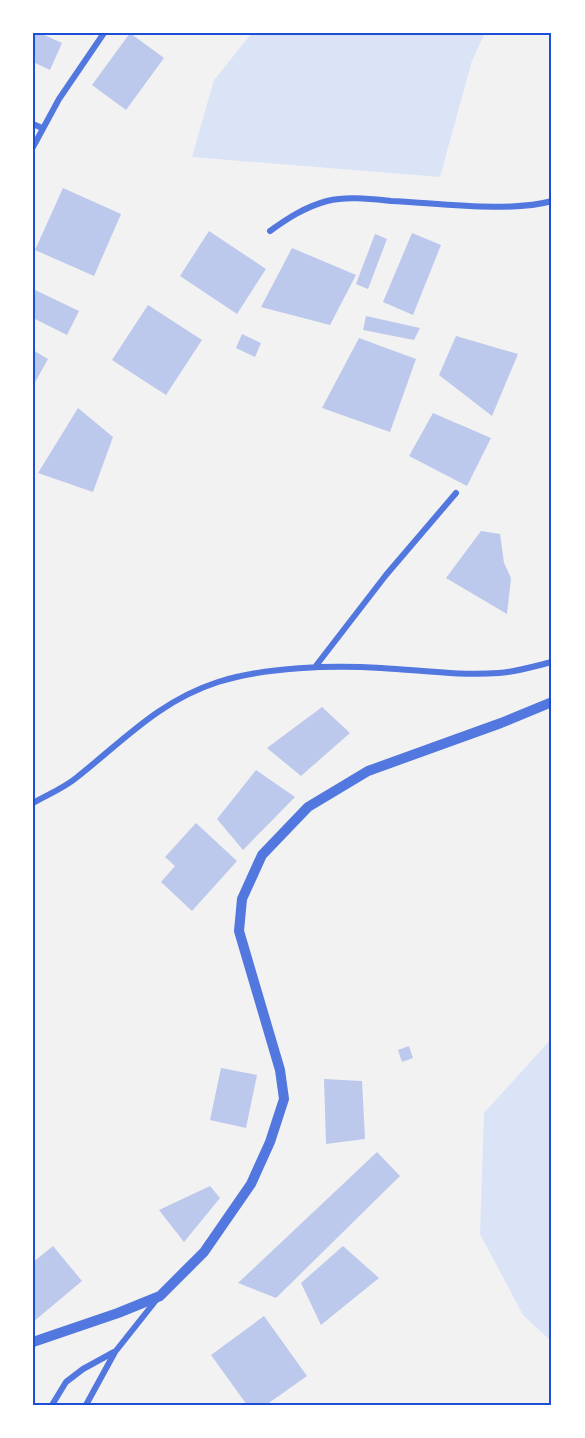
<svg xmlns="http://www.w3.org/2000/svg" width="585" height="1438" font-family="'Alegreya Sans',sans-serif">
  <rect width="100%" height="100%" fill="#f2f2f2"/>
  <path fill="#dbe4f7" d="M252,33H485L472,61L440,177L192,157L214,80Z
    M552,1038V1342L523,1315L480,1234L484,1113Z"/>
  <path fill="#bdc9ec" d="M33,33H40L62,43L50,70L33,62Z
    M130,33L164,58L126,110L92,85Z
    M63,188L121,214L94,276L35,250Z
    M209,231L266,269L237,314L180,276Z
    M412,233L441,245L413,315L383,302Z
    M375,234L387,239L368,289L356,284Z
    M292,248L356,275L330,325L261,307Z
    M33,289L79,311L67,335L33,318Z
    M148,305L202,340L166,395L112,360Z
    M366,316L420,328L414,340L363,330Z
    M242,334L261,343L255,357L236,348Z
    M456,336L518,354L492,416L439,375Z
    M359,338L416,359L390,432L322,408Z
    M33,350L48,359L33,386Z
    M78,408L113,437L93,492L38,473Z
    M433,413L491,438L467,486L409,456Z
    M481,531L500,534L504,563L511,578L507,614L446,578Z
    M322,707L350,733L301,776L267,748Z
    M256,770L295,797L243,850L217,819Z
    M196,823L237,861L192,911L161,882L175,866L165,857Z
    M409,1046L413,1058L402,1062L398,1050Z
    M221,1068L257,1075L246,1128L210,1120Z
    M324,1079L362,1081L365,1139L326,1144Z
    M377,1152L400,1176L276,1298L238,1283Z
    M210,1186L220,1198L184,1242L159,1210Z
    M53,1246L82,1281L33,1322V1262Z
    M343,1246L379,1278L321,1325L301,1283Z
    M264,1316L307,1376L266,1405H247L211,1355Z"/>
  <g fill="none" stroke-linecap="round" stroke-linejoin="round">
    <path stroke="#5277de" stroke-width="6" d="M33,124L42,128
      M33,147L59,99L104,33
      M270,231C288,218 305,207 327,201C347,196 371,199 391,201C437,203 509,213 552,201
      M315,667L386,575L456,493
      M33,803C47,795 64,788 76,778C123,741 159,701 218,682C265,667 332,665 381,668C420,670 459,676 499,673C516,672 535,666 552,662
      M52,1405L66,1382L83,1369L114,1352
      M86,1405L115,1352L157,1299"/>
    <path stroke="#5277de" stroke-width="10" d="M33,1342L118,1313L160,1296L204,1252L251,1184L270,1142L284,1099L280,1070L239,931L242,899L262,855L308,807L368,771L501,723L552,702"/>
  </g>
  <rect width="585" height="1438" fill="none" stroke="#ffffff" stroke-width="69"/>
  <rect x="34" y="34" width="516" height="1370" fill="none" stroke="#1d4ed8" stroke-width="2"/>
</svg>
